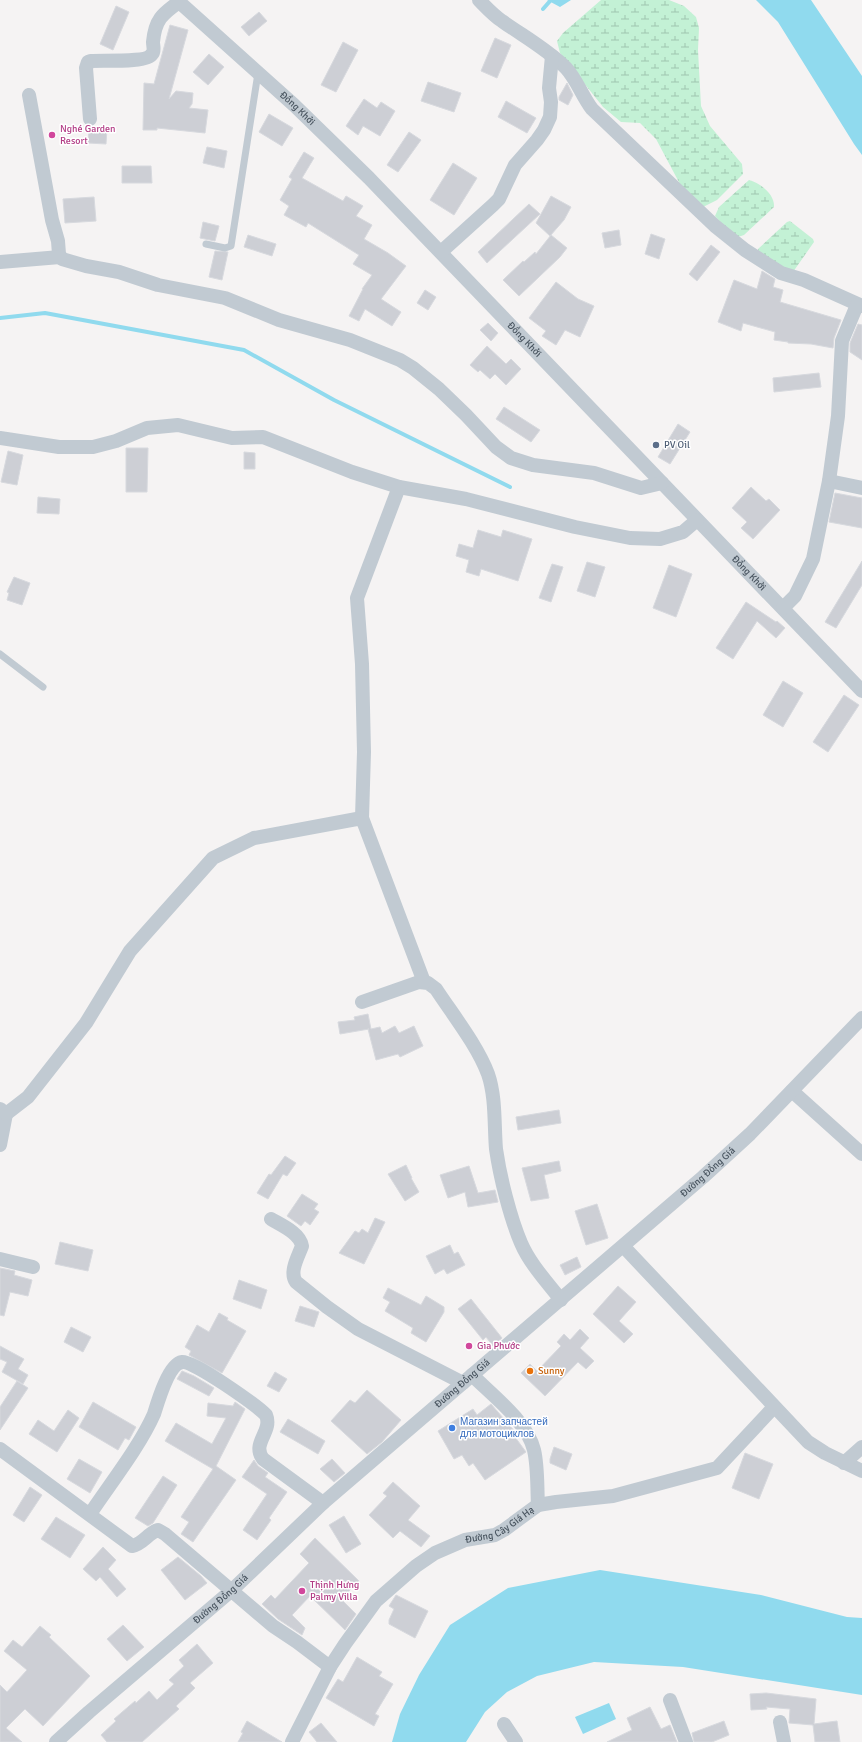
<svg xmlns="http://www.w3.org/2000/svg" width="862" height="1742" font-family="Signika,sans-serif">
  <defs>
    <pattern id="wetland-marsh" width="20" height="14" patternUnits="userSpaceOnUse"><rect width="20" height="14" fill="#c3f1d5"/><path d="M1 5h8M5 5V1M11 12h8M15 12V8" fill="none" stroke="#a0c6b0"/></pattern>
  </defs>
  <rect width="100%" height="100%" fill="#f5f3f3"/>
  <path fill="url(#wetland-marsh)" d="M601,0H669L684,6L696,17L699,28L698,50L701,106L710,126L742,164L743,174L717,200L703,207L681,186L656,139L640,123L621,122L603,107L560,53L557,41L563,33Z
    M749,180C760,183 775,194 774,207L744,235L738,237L730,233L715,216L719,207Z
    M790,221L813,239L814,242L793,272L760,257L758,249L787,222Z"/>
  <path fill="#90daee" d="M547,0H571L560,7Z
    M756,0H811L862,76V155L854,144L778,22Z
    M600,1570L761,1595L847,1617L862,1618V1695L683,1667L594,1662L537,1676L507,1692L485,1712L466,1742H392L400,1714L419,1675L450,1625L508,1588Z
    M609,1703L616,1719L583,1734L575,1717Z"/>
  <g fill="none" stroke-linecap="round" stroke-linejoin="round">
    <path stroke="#90daee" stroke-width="4" d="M543,9L551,0
      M0,318L45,313L244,350L334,400L510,487"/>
  </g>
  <path fill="#cdcfd5" stroke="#d7d9de" d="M116,6L129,12L113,50L100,44Z
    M259,12L267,21L249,36L241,27Z
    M170,25L188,30L169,99L176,91L193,93L192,104L189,108L208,110L205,133L157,128V130H143L144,83L154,84Z
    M495,38L511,45L497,78L481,71Z
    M343,42L358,50L336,92L321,85Z
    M209,54L224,67L208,85L193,72Z
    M428,82L461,93L454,112L421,101Z
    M567,83L573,95L568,105L559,100V97Z
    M364,99L377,108L381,102L395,111L380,136L363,126L358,135L346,126Z
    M506,101L536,118L527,133L498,117Z
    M269,114L293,128L282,146L259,132Z
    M89,128L107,129L106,144L88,143Z
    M409,132L421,140L398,172L387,165Z
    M207,147L227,151L224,168L203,163Z
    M304,152L314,158L302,178L343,201L346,196L363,206L356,216L372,225L364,239L388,253L406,266L381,299L401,312L392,326L365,309L359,321L349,316L363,289H362L372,275L353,264L359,255L308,223L306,227L284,215L289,206L280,200L292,179L289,177Z
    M453,163L477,178L454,215L430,200Z
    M122,166H151L152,183H122Z
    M551,196L571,207L564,220L550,236L536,223Z
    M94,197L96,221L65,223L63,199Z
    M529,204L540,214L487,263L478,252Z
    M203,222L219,226L215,241L200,238Z
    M619,230L621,245L605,248L602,233Z
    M651,234L665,239L659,259L645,254Z
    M248,235L276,244L272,256L244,247Z
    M551,235L567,248L560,257L519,296L503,280L523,261L524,262L535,252L536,254Z
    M711,245L720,252L697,281L689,274Z
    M215,251L228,252L222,280L209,277Z
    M762,271L775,279L773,287L783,290L780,302L841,320L834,338L833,348L811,344L788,343V342L774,340L775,332L743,323L741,331L718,322L734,280L757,289Z
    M556,282L578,299L594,306L580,337L565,330L556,345L542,336L546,331L529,318Z
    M425,290L436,297L428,310L417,303Z
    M488,323L498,333L491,341L480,330Z
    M858,324L862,325V360L850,352V343Z
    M487,346L506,364L511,359L521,369L506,385L495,374L490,379L480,370L478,372L470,365Z
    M819,373L821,387L774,392L773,378Z
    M504,407L540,430L531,442L496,419Z
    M678,424L690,432L670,464L658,457Z
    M126,448H148L147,492H126Z
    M8,451L23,455L17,485L1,482Z
    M244,452L255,453V469H244Z
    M751,487L766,501L769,499L780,510L753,539L741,528L747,522L732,508Z
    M835,493L862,498V528L829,522Z
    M38,497L60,499L59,514L37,513Z
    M478,530L501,537L503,530L532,539L518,581L481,569L479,576L466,572L469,560L456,556L459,544L473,548Z
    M862,561V585L836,628L825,622Z
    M587,562L605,567L595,597L577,591Z
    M552,564L563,567L551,602L539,598Z
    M669,565L692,574L676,617L653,608Z
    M14,577L30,583L22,605L7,600L9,593L7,592Z
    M746,602L776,622L777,621L785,628L776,638L757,621L733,659L716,648Z
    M783,681L803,693L783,727L763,715Z
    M844,695L859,705L828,752L813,742Z
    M368,1014L371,1029L380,1027L382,1033L395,1026L399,1033L414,1026L423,1046L400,1057L398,1054L376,1060L368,1029H369L340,1034L338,1022L355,1020L354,1017Z
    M559,1110L561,1123L518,1130L516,1117Z
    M285,1156L296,1163L287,1176L283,1174L268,1199L257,1193L269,1174L271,1175Z
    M559,1161L561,1171L544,1175L549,1198L531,1201L522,1168Z
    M406,1165L412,1178H411L419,1192L405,1201L388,1174Z
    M469,1166L478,1193L495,1190L498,1202L468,1207L465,1192L448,1198L440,1175Z
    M302,1194L318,1204L314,1209L319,1212L310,1225L305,1221L301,1226L287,1216Z
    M597,1204L608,1238L586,1245L575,1211Z
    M375,1218L385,1222L364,1264L339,1253L355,1231L359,1233L362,1229L368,1233Z
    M60,1242L93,1250L88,1271L55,1264Z
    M450,1245L454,1254L458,1252L465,1265L447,1274L444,1269L435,1274L426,1256Z
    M577,1257L581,1267L565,1275L560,1265Z
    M0,1268L15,1271L14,1275L32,1280L28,1296L10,1292L4,1316L0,1315Z
    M239,1280L267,1290L261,1309L233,1299Z
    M618,1286L636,1302L619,1321L633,1334L624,1343L593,1314Z
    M388,1288L421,1305L426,1296L444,1307V1312L426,1342L411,1333L413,1328L385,1311L390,1302L383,1298Z
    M471,1299L502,1338L493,1346L486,1337L483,1340L458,1309Z
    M300,1306L319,1312L314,1327L295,1321Z
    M219,1313L228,1318L227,1320L246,1331L222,1373L189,1355L191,1351L185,1347L197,1325L209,1332Z
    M71,1327L91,1337L83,1352L64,1342Z
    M580,1329L589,1338L580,1348L594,1361L586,1369L578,1362L545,1396L521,1373L530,1364L537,1371L561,1346L557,1342L564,1334L570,1340Z
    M0,1346L24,1359L18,1369L28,1375L23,1384L2,1372L7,1362L0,1359Z
    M182,1371L194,1376L214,1388L209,1396L177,1379Z
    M275,1372L287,1379L279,1392L267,1386Z
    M17,1381L28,1388L0,1430V1407Z
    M367,1390L401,1420L382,1442L367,1454L331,1421L350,1400L355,1403Z
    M93,1402L136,1427L129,1440L125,1438L118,1450L79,1427Z
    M235,1402L245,1409L216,1466L236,1480L193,1542L181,1534L189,1522L181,1517L213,1469L165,1441L176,1423L212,1444L226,1418L207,1416L208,1403L233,1406Z
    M491,1404L517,1434L518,1435L515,1437L526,1452L485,1480L473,1463L469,1466L462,1455L454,1459L438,1431L473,1409L477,1415Z
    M68,1410L79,1418L57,1452L29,1434L38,1420L54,1431Z
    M288,1419L325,1441L318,1454L280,1432Z
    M554,1447L572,1454L566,1470L550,1463V1459Z
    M745,1453L773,1464L759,1499L732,1488Z
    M79,1459L102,1472L90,1493L67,1479Z
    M332,1459L345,1473L334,1482L320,1469Z
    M254,1460L258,1466L268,1473L265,1477L287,1492L269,1518L271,1520L257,1540L243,1530L267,1494L242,1477Z
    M163,1476L177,1485L153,1523L148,1526L135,1518Z
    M393,1482L420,1506L408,1520L430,1536L421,1547L400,1531L393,1538L369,1515L387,1496L383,1493Z
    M30,1487L42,1495L24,1522L13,1515Z
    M344,1516L361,1544L346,1553L329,1525Z
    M56,1517L85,1535L70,1558L41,1539Z
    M315,1538L359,1581L341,1599L356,1614L345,1630L310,1596L292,1615L305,1628L302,1635L278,1619L262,1604L271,1595L275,1599L309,1563L300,1554Z
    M103,1547L116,1560L108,1569L126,1589L117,1597L100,1577L96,1581L83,1569Z
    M178,1557L201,1576L207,1583L185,1600L161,1570Z
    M396,1595L428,1611L415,1638L389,1624V1620L394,1609L389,1606Z
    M123,1625L144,1647L127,1661L107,1639Z
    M40,1626L51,1635L49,1637L90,1676L43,1726L25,1709L6,1728L22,1742H0V1685L7,1692L27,1670L4,1651L13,1640L22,1647Z
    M197,1644L213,1663L190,1683L195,1688L176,1706L179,1709L142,1742H107L101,1735L116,1721L114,1719L135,1701L136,1703L149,1691L157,1700L174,1684L169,1680L184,1666L179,1660Z
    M357,1657L382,1672L379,1676L393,1684L375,1714L379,1716L374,1726L326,1698L338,1679L343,1682Z
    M766,1693L816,1699L814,1724L837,1721L840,1742H815L813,1725L789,1723L790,1709L766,1707L767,1709L751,1710L750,1694Z
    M650,1707L661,1729L670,1725L677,1742H607L632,1730L627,1718Z
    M247,1721L282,1742H238L243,1733L241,1732Z
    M724,1721L729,1735L712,1742H694L692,1733Z
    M321,1723L337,1742H317L309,1732Z"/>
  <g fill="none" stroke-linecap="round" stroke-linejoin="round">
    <path stroke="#c1cad2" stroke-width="7" d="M206,244L225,248L231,246L258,73
      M0,654L43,687"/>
    <g stroke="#c1cad2" stroke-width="14">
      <path id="s1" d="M177,0L294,105L369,178L862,691"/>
      <path d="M479,0C486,7 493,15 502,21C523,36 547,49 566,68C577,80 582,96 592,109L715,226L745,250L781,273L804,280L862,306"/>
      <path d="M29,95L52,220L58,241L59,254L62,259L86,266L119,272L158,285L225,298L279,320L350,340L400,360L413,368L439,389L466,415L496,447L511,458L533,465L594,473L641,488L662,483"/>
      <path d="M90,119L86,68L88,62L91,61C102,60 147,63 152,54C155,51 153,46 153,42C155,20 162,14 179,2"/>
      <path d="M441,252L493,205L499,199L515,165L537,140L544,130L550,117L551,102L549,88L552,56"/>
      <path d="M0,262L60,257"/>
      <path d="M0,438L59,447H93L116,441L147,428L178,425L232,438L263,437L352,472L399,487L466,499L575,527L630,538L660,539L683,532L697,520"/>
      <path d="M829,481L862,488"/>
      <path d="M783,608L795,596L813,559L829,481L838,416L842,341L857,305"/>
      <path d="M362,818L364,752L362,664L357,598L399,487"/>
      <path d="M362,1002L419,982L428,983L436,989C453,1015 477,1045 488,1074C496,1097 494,1125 496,1149C500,1177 510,1217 521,1243C530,1264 547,1282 561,1300"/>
      <path d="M792,1091L862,1154"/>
      <path d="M0,1109L6,1114L0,1145"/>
      <path d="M6,1114L28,1097L86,1023L130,951L213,858L254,838L362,818L424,982"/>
      <path d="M271,1219C281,1225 300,1233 302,1246C298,1257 289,1272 296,1282L327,1307L358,1329L463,1383"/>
      <path d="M624,1247L808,1442L825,1453L862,1471"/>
      <path d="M0,1259L33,1267"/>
      <path d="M472,1375C492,1395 527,1421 534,1450C538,1467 537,1487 538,1505"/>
      <path d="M0,1449L132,1546C143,1544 148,1533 158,1530L165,1534L273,1626L297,1642L330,1667"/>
      <path d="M844,1463L862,1447"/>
      <path d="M90,1514C110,1484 140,1446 154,1414C158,1401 169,1364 182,1362C193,1360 256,1405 266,1415C273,1432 251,1443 263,1459L323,1503"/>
      <path d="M670,1700L686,1742"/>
      <path d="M780,1722L784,1742"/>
      <path d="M504,1724L516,1742"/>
      <path id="s2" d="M56,1742L89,1712L231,1591L323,1503L703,1177L750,1134L862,1018"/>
      <path id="s3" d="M292,1742L330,1667L345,1644L376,1601L416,1566L435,1553L465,1540L495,1535L504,1530L538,1505L556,1502L613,1496L717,1468L774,1407"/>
    </g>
  </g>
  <g fill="#d1479c" stroke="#fff" stroke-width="1.5">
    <circle cx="52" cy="135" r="4"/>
    <circle cx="469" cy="1346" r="4"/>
    <circle cx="302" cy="1591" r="4"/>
  </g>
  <circle fill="#5c6f8a" stroke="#fff" stroke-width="1.5" cx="656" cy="445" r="4"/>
  <circle fill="#e8710a" stroke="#fff" stroke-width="1.5" cx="530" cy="1371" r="4"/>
  <circle fill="#3f7fe0" stroke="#fff" stroke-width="1.5" cx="452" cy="1428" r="4"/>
  <g text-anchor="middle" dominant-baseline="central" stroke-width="3" stroke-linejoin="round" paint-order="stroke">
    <g font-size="10" fill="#4a5661" stroke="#fff">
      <text stroke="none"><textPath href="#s1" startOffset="162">Đồng Khởi</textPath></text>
      <text stroke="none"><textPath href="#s1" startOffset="486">Đồng Khởi</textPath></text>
      <text stroke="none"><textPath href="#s1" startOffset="810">Đồng Khởi</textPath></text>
      <text stroke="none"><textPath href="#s2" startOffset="866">Đường Đồng Giá</textPath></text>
      <text stroke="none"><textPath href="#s2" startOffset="542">Đường Đồng Giá</textPath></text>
      <text stroke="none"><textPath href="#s3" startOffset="312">Đường Cây Giá Hạ</textPath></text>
      <text stroke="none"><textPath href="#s2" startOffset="218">Đường Đồng Giá</textPath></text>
    </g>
    <g font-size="10" fill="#b23c85" stroke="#fff" text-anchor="start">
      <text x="60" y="129">Nghé Garden<tspan x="60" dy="12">Resort</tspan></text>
      <text x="477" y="1346">Gia Phước</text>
      <text x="310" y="1585">Thịnh Hưng<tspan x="310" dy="12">Palmy Villa</tspan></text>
    </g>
    <g font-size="10" fill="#4e5e75" stroke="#fff" text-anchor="start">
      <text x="664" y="445">PV Oil</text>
    </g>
    <g font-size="10" fill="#c56008" stroke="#fff" text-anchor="start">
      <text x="538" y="1371">Sunny</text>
    </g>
    <g font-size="10" fill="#366cbe" stroke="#fff" text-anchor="start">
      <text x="460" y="1422">Магазин запчастей<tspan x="460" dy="12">для мотоциклов</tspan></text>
    </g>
  </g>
</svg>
